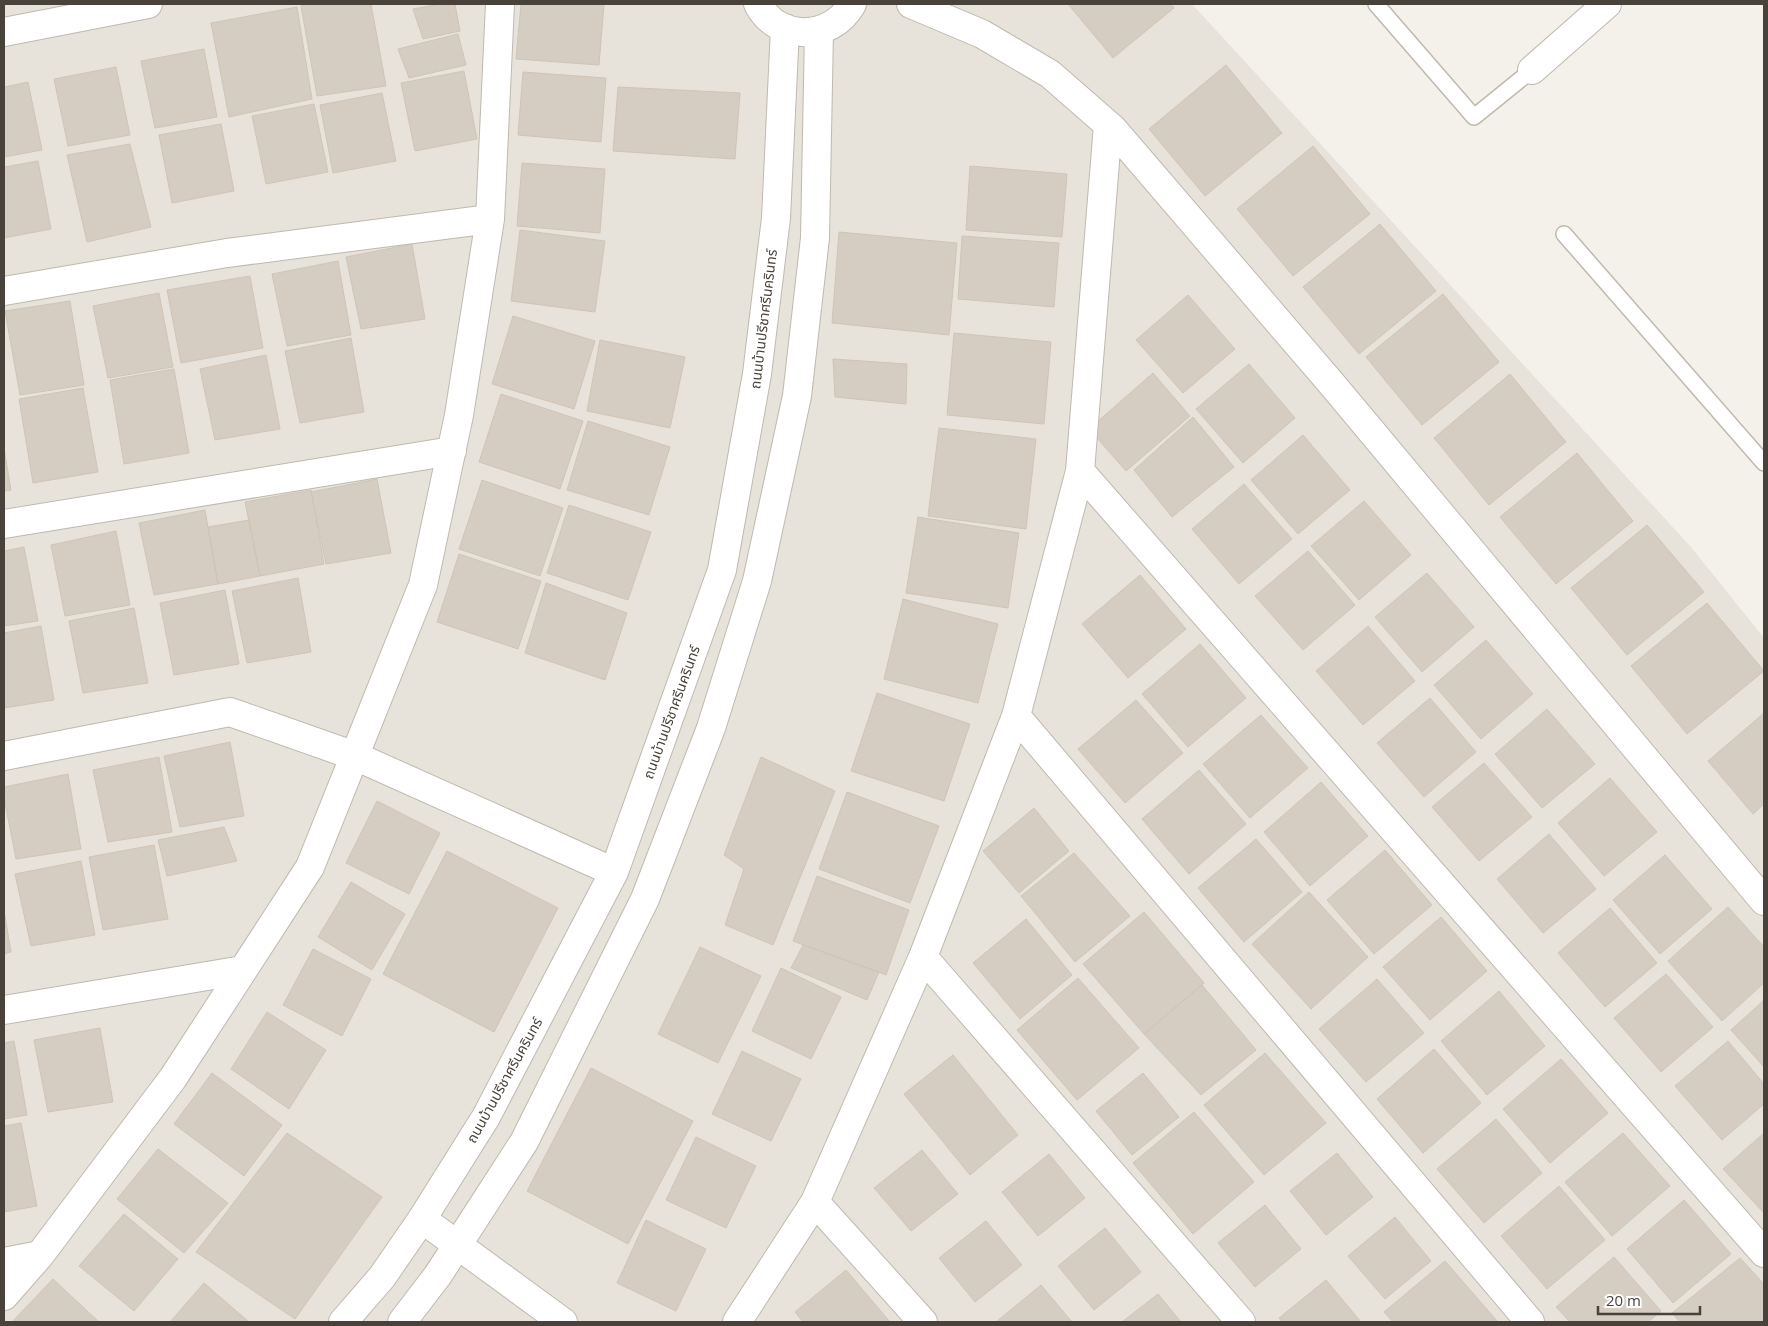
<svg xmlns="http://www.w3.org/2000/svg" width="1768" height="1326" font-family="'Open Sans','Noto Sans Thai',sans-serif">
  <rect width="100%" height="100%" fill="#f4f1eb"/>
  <path fill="#e7e3da" d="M4,4H1192L1691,547L1764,638V1322H4Z"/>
  <path fill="#d5cdc2" stroke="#cfc5b6" d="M311,4H371L386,86L317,96L301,6Z
    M441,4H455L460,31L423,39L413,9Z
    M521,4H604L599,65L516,59Z
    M1068,4H1171L1174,8L1113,58Z
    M297,7L312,99L229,117L211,23Z
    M458,34L466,65L409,78L398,49Z
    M204,49L217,117L155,128L141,61Z
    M1226,65L1282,133L1205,196L1149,129Z
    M116,67L130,135L68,146L54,79Z
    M464,71L477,139L415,151L401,83Z
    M523,72L606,78L601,142L518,135Z
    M28,82L42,150L4,157V87Z
    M618,87L740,93L735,159L613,151Z
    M382,93L396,161L333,173L320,105Z
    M314,104L328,172L266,184L252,116Z
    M221,124L234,191L172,203L159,135Z
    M130,144L151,227L87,242L67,155Z
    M1313,146L1370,214L1293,276L1237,209Z
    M38,161L51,229L4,238V167Z
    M522,163L605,169L600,233L517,226Z
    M970,166L1067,174L1062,237L966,230Z
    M1380,224L1436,291L1359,354L1303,287Z
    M520,230L605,241L595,312L511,301Z
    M839,232L957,243L949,335L832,323Z
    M962,236L1059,243L1054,307L958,299Z
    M412,244L425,319L361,329L346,257Z
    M338,261L351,335L287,346L272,274Z
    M250,276L263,348L181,363L167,290Z
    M159,293L173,367L108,378L93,306Z
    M1443,294L1499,362L1422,425L1366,357Z
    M1188,295L1235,349L1183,393L1136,340Z
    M70,301L84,385L20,395L5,311Z
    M513,316L595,341L574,409L492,384Z
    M954,333L1051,342L1044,424L947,415Z
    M351,338L364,412L300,423L285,351Z
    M600,340L685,357L670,428L587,411Z
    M266,355L280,429L215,440L200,369Z
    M833,359L907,364L906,404L835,397Z
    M1249,364L1295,418L1243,463L1196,409Z
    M174,369L189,453L124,464L110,380Z
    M1153,373L1190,416L1126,471L1089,429Z
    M1510,374L1566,442L1489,505L1434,438Z
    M83,388L98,472L33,483L19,399Z
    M501,394L583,421L560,489L479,462Z
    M1193,417L1234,467L1172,517L1134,470Z
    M588,421L670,447L649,515L567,490Z
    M939,428L1036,439L1026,529L928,516Z
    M1303,435L1350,490L1298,534L1251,480Z
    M4,448L11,490L4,491Z
    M1577,453L1633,521L1556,584L1500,517Z
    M377,479L391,553L326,564L311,492Z
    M482,480L563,508L540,576L459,549Z
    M1244,484L1292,539L1239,584L1192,529Z
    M311,490L324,564L260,576L245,502Z
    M1364,501L1411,555L1359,600L1311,546Z
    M569,505L651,532L628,600L547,573Z
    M205,510L218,584L154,595L139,523Z
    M918,517L1019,533L1008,608L906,593Z
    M249,520L260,576L218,584L208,527Z
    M1647,525L1704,592L1627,655L1571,588Z
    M116,531L130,605L65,616L51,545Z
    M24,547L38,621L4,626V551Z
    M1308,551L1355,605L1303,650L1255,596Z
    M459,554L541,581L518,649L437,622Z
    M1427,573L1474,627L1422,672L1375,617Z
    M1140,575L1186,629L1128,678L1082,624Z
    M298,578L311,652L247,663L232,591Z
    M546,583L627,613L605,680L525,653Z
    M225,590L239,664L174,675L160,603Z
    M903,599L998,624L978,703L884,679Z
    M1707,603L1764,671L1687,734L1631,666Z
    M134,608L148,683L83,693L69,621Z
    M41,626L54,700L4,708V633Z
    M1368,626L1415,681L1363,725L1316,671Z
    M1486,640L1533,694L1481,739L1434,685Z
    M1200,644L1246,698L1188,747L1142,694Z
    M877,693L970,724L944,801L851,771Z
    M1430,698L1476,752L1424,797L1377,743Z
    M1136,700L1183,753L1125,803L1078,749Z
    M1547,709L1595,764L1542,808L1495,754Z
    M1764,713V804L1753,814L1708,761Z
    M1261,715L1308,768L1250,818L1203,764Z
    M230,742L244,816L180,827L164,756Z
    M159,757L172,832L108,842L93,770Z
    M761,757L835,791L773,945L725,925L744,869L724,855Z
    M1484,763L1532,817L1479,861L1432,807Z
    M1199,770L1246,824L1189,874L1142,819Z
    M68,774L81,849L16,859L4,798V787Z
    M1610,778L1657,832L1604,876L1558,823Z
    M1321,782L1368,836L1310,886L1264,832Z
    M847,792L939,826L910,903L819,869Z
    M377,801L440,833L409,894L346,863Z
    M1034,808L1069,851L1019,893L983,851Z
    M224,827L237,861L167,876L158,840Z
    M1549,834L1596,889L1543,933L1497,879Z
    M1256,839L1302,892L1244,942L1198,888Z
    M154,845L168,919L103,930L89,857Z
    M1385,850L1432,905L1374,954L1327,900Z
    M447,851L558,908L494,1032L383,974Z
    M1074,853L1130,916L1075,962L1021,896Z
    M1665,855L1712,909L1660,954L1613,900Z
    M81,861L95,935L31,946L15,874Z
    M817,876L909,910L886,975L793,941Z
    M351,882L405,914L372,970L318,937Z
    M1309,892L1368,957L1311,1009L1252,944Z
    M1728,907L1764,947V983L1722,1021L1668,961Z
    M1610,908L1657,963L1605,1007L1558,953Z
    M4,911L11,952L4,954Z
    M1144,912L1204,983L1144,1034L1083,964Z
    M1441,917L1487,971L1430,1020L1383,967Z
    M1026,919L1072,975L1020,1019L973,963Z
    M803,945L879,972L867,1000L791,968Z
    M700,947L761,976L718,1063L658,1034Z
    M313,949L371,979L342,1036L283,1005Z
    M781,968L841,997L811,1059L752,1031Z
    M1666,974L1713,1027L1661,1072L1614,1018Z
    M1078,978L1139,1048L1077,1100L1017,1030Z
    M1377,979L1424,1033L1366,1082L1319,1029Z
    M1202,985L1256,1050L1201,1095L1144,1034Z
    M1499,991L1545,1046L1487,1095L1441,1041Z
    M1764,1000V1067L1731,1030Z
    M267,1012L326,1050L289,1109L231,1069Z
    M100,1028L113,1102L48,1112L34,1040Z
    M14,1041L27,1115L4,1119V1043Z
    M1728,1041L1764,1084V1104L1722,1140L1675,1086Z
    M1434,1049L1481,1103L1423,1153L1377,1099Z
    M742,1051L801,1079L771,1141L712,1114Z
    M1265,1053L1326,1123L1264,1175L1204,1105Z
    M953,1055L1018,1135L970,1175L904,1094Z
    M1561,1059L1608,1113L1550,1163L1503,1109Z
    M591,1068L693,1121L628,1244L527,1191Z
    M212,1073L282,1125L244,1176L174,1124Z
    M1143,1073L1179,1117L1132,1155L1096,1111Z
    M1194,1112L1254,1182L1193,1234L1133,1163Z
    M1496,1119L1542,1173L1484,1223L1437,1169Z
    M21,1123L37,1206L4,1212V1126Z
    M287,1133L382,1197L295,1319L196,1252Z
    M1623,1133L1670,1186L1612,1236L1565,1182Z
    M1764,1133V1213L1723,1169Z
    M696,1137L756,1166L726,1228L666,1200Z
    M158,1149L228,1203L184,1253L117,1199Z
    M922,1150L958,1194L911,1231L874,1188Z
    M1337,1153L1373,1197L1326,1235L1290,1191Z
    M1049,1154L1085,1198L1038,1236L1002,1192Z
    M1559,1186L1605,1240L1547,1289L1501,1236Z
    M1684,1200L1731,1254L1673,1303L1627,1249Z
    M1265,1205L1301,1249L1255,1287L1218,1243Z
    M124,1214L178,1259L134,1311L79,1266Z
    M1395,1217L1431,1261L1385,1299L1348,1256Z
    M646,1220L706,1249L676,1311L617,1283Z
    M986,1221L1022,1265L975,1302L939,1258Z
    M1105,1228L1141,1272L1094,1310L1058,1266Z
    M1614,1257L1661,1311L1648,1322H1570L1556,1307Z
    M1740,1258L1764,1284V1322H1680L1672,1313Z
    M1445,1261L1498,1322H1393L1384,1312Z
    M846,1270L890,1322H803L795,1312Z
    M53,1279L99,1322H12Z
    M1326,1280L1361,1322H1282L1279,1318Z
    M204,1283L249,1322H170Z
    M1041,1285L1072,1322H996Z
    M1158,1294L1181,1322H1122Z"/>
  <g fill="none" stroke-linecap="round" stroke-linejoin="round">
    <defs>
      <path id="lane" d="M1376,4L1474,117L1532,70
        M1564,234L1764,463"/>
      <path id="street" d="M758,4C778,42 831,41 852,4
        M911,4L982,34L1050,74L1113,129L1331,383L1764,901
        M4,32L148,4
        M1532,70L1607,4
        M4,291L227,253L490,219
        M1080,471L1764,1253
        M4,524L452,451
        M1016,716L1530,1322
        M4,756L230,712L355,756L614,872
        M923,957L1241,1322
        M4,1010L243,970
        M815,1202L923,1322
        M422,1219L563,1322
        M4,1262L40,1255
        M4,1296L40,1255L173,1078L310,867L423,585L459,415L490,219L500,4
        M343,1322L382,1277L422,1219L486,1117L614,872L722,570L757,374L776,218L785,28
        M402,1322L438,1275L524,1142L645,899L711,728L757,581L797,396L815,238L819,31
        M737,1322L815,1202L923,957L1016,716L1080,471L1108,125"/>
    </defs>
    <use href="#lane" stroke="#bfb9af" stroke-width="18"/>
    <use href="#street" stroke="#bfb9af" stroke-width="30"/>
    <use href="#lane" stroke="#fff" stroke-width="15"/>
    <use href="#street" stroke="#fff" stroke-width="28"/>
  </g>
  <g text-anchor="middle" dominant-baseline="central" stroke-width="5" stroke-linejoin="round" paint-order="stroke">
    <g font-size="14" fill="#48423a" stroke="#fff">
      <text transform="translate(763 319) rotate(-83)">ถนนบ้านปรีชาศรีนครินทร์</text>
      <text transform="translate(671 712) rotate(-70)">ถนนบ้านปรีชาศรีนครินทร์</text>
      <text transform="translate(504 1080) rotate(-61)">ถนนบ้านปรีชาศรีนครินทร์</text>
    </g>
  </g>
  <rect width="1768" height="1326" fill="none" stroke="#48423a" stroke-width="10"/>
  <path d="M1598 1306v8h102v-8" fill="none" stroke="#48423a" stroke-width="2.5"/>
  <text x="1606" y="1306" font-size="15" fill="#48423a" stroke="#ffffff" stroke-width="4" paint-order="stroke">20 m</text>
</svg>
